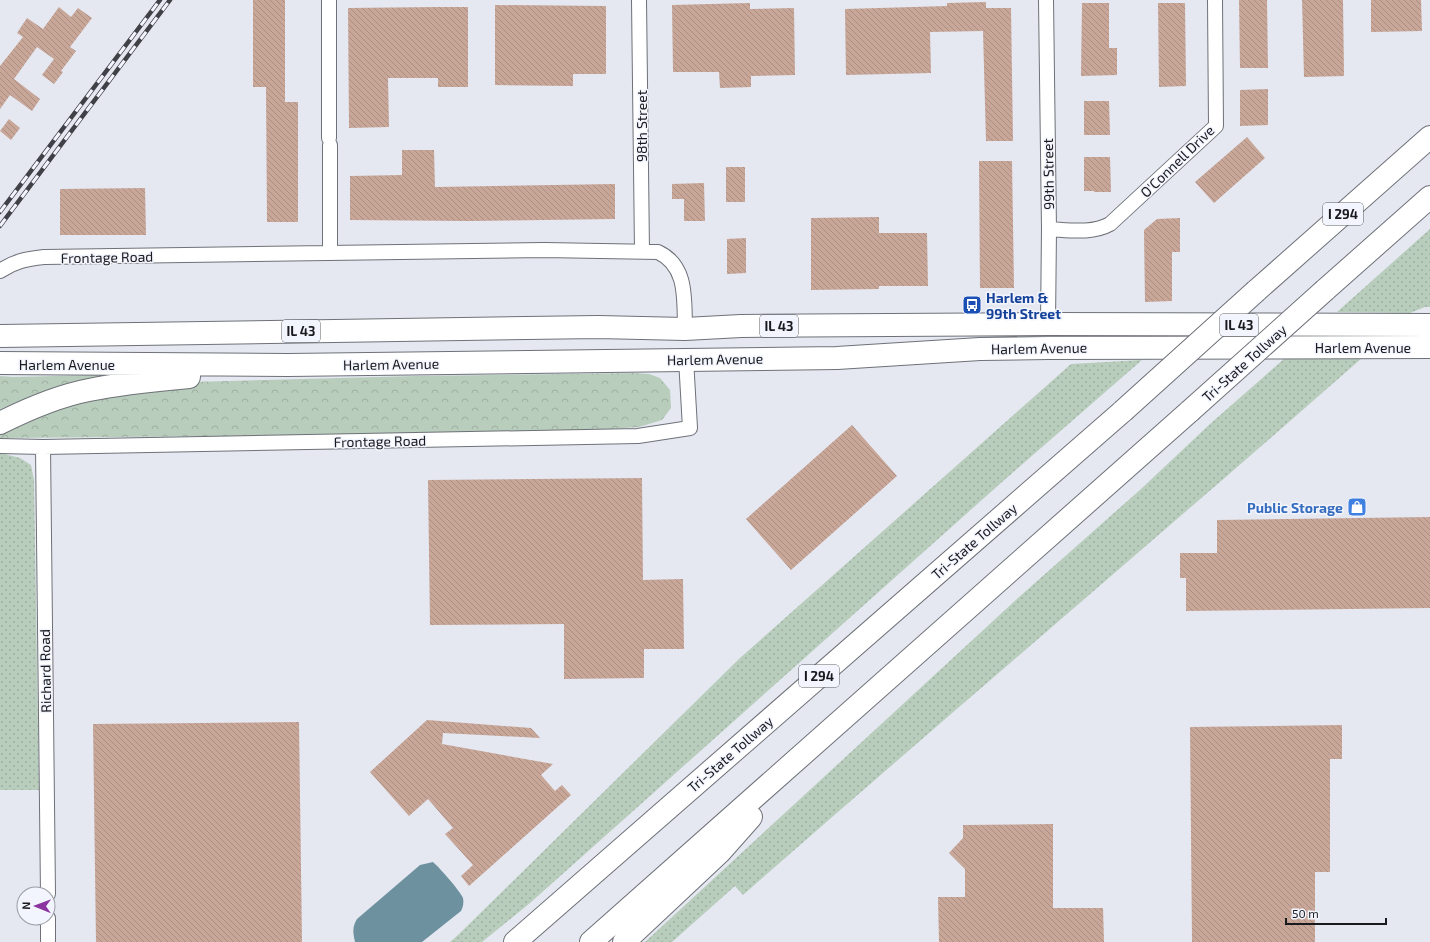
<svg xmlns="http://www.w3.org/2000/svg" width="1430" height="942" font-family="'Exo 2',sans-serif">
  <defs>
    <pattern id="grass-dots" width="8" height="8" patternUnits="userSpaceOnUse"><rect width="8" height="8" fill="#b8cdbc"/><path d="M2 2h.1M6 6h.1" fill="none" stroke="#9eafa1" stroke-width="1.8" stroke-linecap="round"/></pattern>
    <pattern id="forest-crowns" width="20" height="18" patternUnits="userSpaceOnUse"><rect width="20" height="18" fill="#b8cdbc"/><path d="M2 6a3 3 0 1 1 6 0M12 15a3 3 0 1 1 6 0" fill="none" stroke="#9eafa1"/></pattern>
    <pattern id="building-back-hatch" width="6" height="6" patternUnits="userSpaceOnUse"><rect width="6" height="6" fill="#c8a698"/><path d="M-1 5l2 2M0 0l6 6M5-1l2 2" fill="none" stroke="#ab8e83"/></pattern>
  </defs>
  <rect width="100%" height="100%" fill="#e5e8f1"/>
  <path fill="url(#grass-dots)" d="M1430,229V307H1425L1410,313L1337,312Z
    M1285,358H1362C1157,538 948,715 743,895L735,886L672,942H645L1018,598L1141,489L1210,424Z
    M1142,360L1002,482L530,903L482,942H450L458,935L740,658L1071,364Z
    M0,453L20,458L31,465L34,480L39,790H0Z"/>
  <path fill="url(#forest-crowns)" d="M634,373L649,374L660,378L670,390L671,408L662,420L639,427L552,433L0,438V428L38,411L153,383L416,376Z
    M98,375V378L49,390L0,409V376L13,377Z"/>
  <path fill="#6d919f" d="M433,862C439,867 460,891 463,898C464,903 463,907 461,911L422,942H355C353,933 352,927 357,919L420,865Z"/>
  <path fill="url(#building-back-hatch)" d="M253,0H285V102H298V222H267L266,87H253Z
    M1239,0H1267L1268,68H1240Z
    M1302,0H1343L1344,76L1304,77Z
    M1371,0H1421L1422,31L1371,32Z
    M986,2V8H1011L1013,141H986L983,31L930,32L931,73L846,75L845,9L947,6V3Z
    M750,3V9L794,8L795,75L751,76V87L720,88L719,72H673L672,5Z
    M1082,3H1109V48H1117V75L1081,76Z
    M1158,3H1185L1186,86L1159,87Z
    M495,5L606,6V74H573V86L495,85Z
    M59,7L71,17L78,8L92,18L70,47L76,51L61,71L63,72L54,84L42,75L54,59L37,47L14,79L40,99L32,111L10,95L0,109V66L23,37L17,33L27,18L43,29Z
    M437,7H468V87H438V78H388L389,127L349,128L348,8Z
    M1268,89V125L1240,126V90Z
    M1084,101H1109L1110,135H1084Z
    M9,119L20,128L11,140L0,131Z
    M1247,137L1265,158L1214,203L1195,182Z
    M402,150H434L435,187L615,184V219L468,221L350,220V176L402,175Z
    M1084,157H1110L1111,192H1094V191H1084Z
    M979,161H1012L1014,288H980Z
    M726,167H745V202H726Z
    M704,183L705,221H684V199H672V184Z
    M145,188L146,235H60V189Z
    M879,217V233H927L928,286H879V289L811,290V218Z
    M1180,218V252H1172V301L1145,302L1144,230L1157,219Z
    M746,238V273L727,274V239Z
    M852,425L897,476L791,570L746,519Z
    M642,478L643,580L683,579L684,649H644V678L564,679V624L430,625L428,480Z
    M1430,517V608L1186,611V578H1180V553H1217V520Z
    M427,720L531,728L540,738L443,733L442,744L553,764L541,775L555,791L562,785L571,795L469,886L461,876L473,865L445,834L453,828L428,799L409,816L370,772Z
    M299,722L302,942H96L93,724Z
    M1342,725V759H1330V872H1315V942H1192L1190,727Z
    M1053,824V908H1103L1104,942H939L938,897H965V869L949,853L963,838V825Z"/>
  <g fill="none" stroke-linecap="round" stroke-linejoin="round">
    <defs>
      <path id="street" d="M329,0V138
        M639,0L642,251
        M1046,0L1049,229L1048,324
        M330,145V253
        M1049,229C1069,230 1092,234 1110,224L1216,126L1215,0
        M0,271C15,261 26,259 44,257L544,250L658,252C688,266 684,300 685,329
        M0,446L43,447L638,436L690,428L686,359
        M43,447L48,894
        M48,918V942"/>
      <path id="primary" d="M0,336L598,327L685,329L741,326L1048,324L1430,325
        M0,363L288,365L837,358L980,349L1049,348L1430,347
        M0,423C28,409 58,396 89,390C122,383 156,380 189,377"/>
      <path id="highway" d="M1325,290L1430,197
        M1256,291L1430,137
        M515,942L1123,411
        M591,942L1190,411
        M624,942L720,852L751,817"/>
    </defs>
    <use href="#street" stroke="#6e7178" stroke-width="16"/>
    <use href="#primary" stroke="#6e7178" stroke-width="24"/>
    <use href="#highway" stroke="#6e7178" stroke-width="24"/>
    <use href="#street" stroke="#fff" stroke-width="14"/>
    <use href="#primary" stroke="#fff" stroke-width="22"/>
    <use href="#highway" stroke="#fff" stroke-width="22"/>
    <defs>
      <path id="rail" d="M0,212L160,0
        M0,226L170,0"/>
    </defs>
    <use href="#rail" stroke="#404146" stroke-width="4.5"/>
    <use href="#rail" stroke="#f2f5fe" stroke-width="3" stroke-dasharray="9" stroke-linecap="butt"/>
    <defs>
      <path id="highway-bridge" d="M1123,411L1256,291
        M1190,411L1325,290"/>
    </defs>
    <use href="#highway-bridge" stroke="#6e7178" stroke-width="24" stroke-linecap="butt"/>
    <use href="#highway-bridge" stroke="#fff" stroke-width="22"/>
  </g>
  <defs>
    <symbol id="bus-square" viewBox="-11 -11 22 22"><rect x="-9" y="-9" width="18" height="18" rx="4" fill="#1a4fb4" stroke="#f2f5fe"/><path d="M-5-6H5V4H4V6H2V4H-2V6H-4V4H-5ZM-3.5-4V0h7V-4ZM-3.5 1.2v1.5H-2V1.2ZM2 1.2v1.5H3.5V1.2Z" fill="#fff"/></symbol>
    <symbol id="shop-square" viewBox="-11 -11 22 22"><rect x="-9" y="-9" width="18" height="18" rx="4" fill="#3f7fe0" stroke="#f2f5fe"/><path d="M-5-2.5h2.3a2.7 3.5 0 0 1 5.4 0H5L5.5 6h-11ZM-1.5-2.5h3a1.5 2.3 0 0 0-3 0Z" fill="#fff"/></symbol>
  </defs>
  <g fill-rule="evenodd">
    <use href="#bus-square" x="961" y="294" width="22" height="22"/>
    <use href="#shop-square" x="1346" y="496" width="22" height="22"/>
  </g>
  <g text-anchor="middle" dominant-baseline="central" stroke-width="3" stroke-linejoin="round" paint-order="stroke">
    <g fill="#f2f5fe" stroke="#5a5c60" stroke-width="1">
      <rect x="1323" y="203" width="40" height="22" rx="3"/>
      <rect x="1220" y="314" width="38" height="22" rx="3"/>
      <rect x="760" y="315" width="38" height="22" rx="3"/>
      <rect x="282" y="320" width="38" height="22" rx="3"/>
      <rect x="799" y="665" width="40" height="22" rx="3"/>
    </g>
    <g font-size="13" font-weight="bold" fill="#191a1d">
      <text x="1343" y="214">I 294</text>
      <text x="1239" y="325">IL 43</text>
      <text x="779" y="326">IL 43</text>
      <text x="301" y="331">IL 43</text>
      <text x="819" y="676">I 294</text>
    </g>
    <g font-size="14" fill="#191a1d" stroke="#f2f5fe">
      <text transform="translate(641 126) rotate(-90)">98th Street</text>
      <text transform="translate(1177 161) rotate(-44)">O'Connell Drive</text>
      <text transform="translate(1048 174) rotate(-91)">99th Street</text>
      <text transform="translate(107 257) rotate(-1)">Frontage Road</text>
      <text x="1363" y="347">Harlem Avenue</text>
      <text transform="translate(1039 348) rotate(-1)">Harlem Avenue</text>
      <text transform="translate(715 359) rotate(-1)">Harlem Avenue</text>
      <text transform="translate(1244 363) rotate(-42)">Tri-State Tollway</text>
      <text x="67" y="364">Harlem Avenue</text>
      <text transform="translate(391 364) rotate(-1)">Harlem Avenue</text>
      <text transform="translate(380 441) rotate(-1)">Frontage Road</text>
      <text transform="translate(974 541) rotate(-41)">Tri-State Tollway</text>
      <text transform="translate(45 671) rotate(-91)">Richard Road</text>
      <text transform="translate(730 754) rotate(-41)">Tri-State Tollway</text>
    </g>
    <g font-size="14" font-weight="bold" fill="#164399" stroke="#f2f5fe" text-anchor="start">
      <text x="986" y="297">Harlem &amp;<tspan x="986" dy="16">99th Street</tspan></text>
    </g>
    <g font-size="14" font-weight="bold" fill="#366cbe" stroke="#f2f5fe" text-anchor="end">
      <text x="1343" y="507">Public Storage</text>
    </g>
  </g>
  <g transform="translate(36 906) rotate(271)"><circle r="19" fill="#f2f5fe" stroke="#9b9da4"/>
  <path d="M0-3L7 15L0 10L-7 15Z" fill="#8b339f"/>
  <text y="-6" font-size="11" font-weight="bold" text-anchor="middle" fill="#191a1d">N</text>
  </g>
  <path d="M1286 918v6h100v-6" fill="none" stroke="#191a1d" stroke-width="2"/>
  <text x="1292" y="918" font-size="12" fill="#191a1d" stroke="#f2f5fe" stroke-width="3" paint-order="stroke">50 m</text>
</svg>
